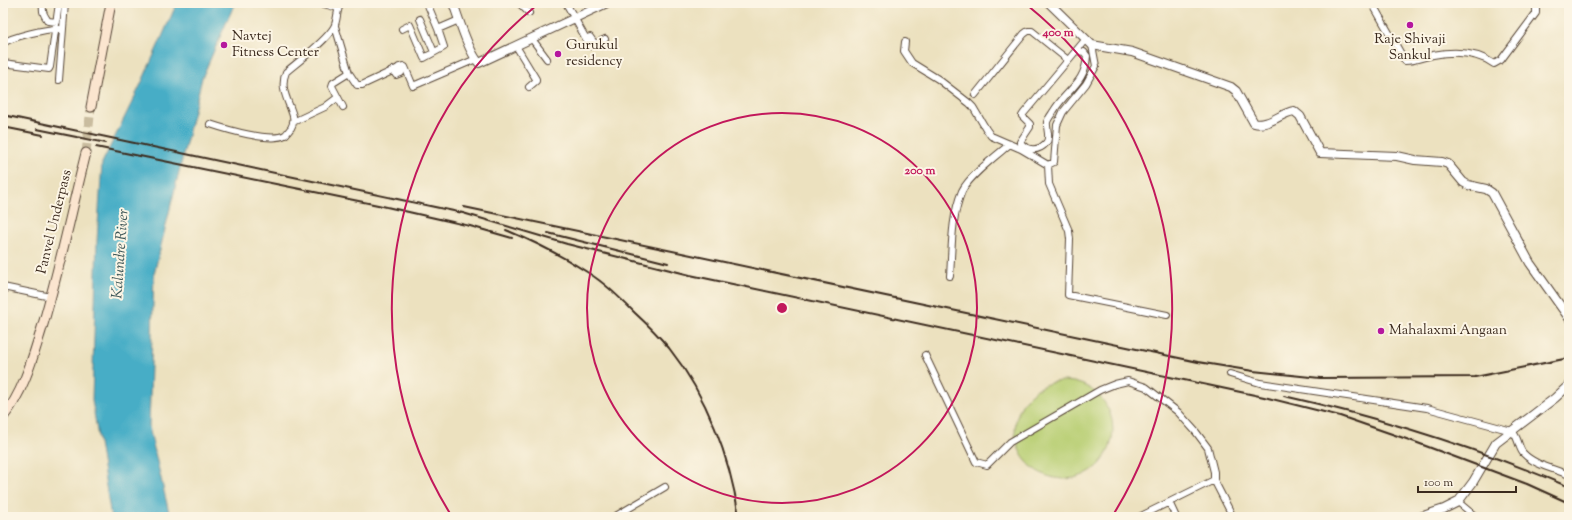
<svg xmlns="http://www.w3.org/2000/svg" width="1572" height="520" font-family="'Sorts Mill Goudy',serif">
  <rect width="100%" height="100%" fill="#fcf5e5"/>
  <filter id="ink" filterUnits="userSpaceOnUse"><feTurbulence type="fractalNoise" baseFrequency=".025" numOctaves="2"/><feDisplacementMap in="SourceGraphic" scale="8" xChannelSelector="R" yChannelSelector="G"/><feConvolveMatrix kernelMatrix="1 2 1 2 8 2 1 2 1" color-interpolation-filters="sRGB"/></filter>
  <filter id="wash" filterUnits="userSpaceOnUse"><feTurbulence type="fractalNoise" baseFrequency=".012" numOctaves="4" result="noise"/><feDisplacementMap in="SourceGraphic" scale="16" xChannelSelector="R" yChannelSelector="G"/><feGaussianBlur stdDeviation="0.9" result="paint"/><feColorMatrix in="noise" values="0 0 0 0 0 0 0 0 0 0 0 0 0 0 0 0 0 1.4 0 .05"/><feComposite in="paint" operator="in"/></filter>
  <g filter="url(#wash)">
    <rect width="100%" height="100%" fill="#ece1bf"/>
    <path fill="#b9cf74" stroke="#7a7c49" d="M1015 430a49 49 0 1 1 98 0a49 49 0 1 1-98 0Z"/>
    <path fill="#47adc6" stroke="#416c72" d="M177,3H235L202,78L154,274L149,427L170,517H111L92,400L97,241L102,163L140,86Z"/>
  </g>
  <g filter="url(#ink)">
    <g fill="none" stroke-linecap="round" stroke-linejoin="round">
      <path stroke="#c9bc9f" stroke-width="9" stroke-dasharray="9 4.5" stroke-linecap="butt" d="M86,153L91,107"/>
      <defs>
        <path id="minor" d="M46,3L43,5C42,12 44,15 48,21L57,22
          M320,3L338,8
          M427,3L438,29L459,20
          M519,3L529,13
          M566,3L590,46
          M1372,3L1405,61C1415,61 1423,57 1433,55C1454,51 1477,52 1494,64L1501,60L1536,13V3
          M420,19L434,52
          M335,26L349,73L357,85H362L403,66L405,67L413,86L476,59
          M402,29L410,25L424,58L444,47L438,29
          M532,39L547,59
          M586,39L590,37L595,44L605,39
          M905,42L904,51L912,63L938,79L969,103L973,107L986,129L991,136L1021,149L1048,165L1054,162L1057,125L1063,112L1086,84L1096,66L1092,45
          M3,43C12,37 48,28 59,29
          M516,46L536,79V81L529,87
          M1077,51L1084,52L1087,56C1085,85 1066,89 1053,112C1051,115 1048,119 1047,122C1046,129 1051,138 1046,143C1038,152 1027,151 1020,142L1030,127V124L1022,116L1024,113L1085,40
          M3,63L49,69L50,67L59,3
          M393,70L396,75L401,73L399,67
          M59,80L65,3
          M975,95L1024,34L1028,31H1032L1068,60
          M343,107L332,86L333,83L349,73
          M293,122L325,107L337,98
          M210,124C225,129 271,143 285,135C287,134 289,130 291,128C293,125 294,121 293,116C289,101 279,89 286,72C299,61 326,41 334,27C338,19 336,11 341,3
          M1048,165L1049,184L1069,231L1070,239L1068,295L1167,315
          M950,276C952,248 951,217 962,191C969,176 997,155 1010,144
          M3,287L51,297
          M925,355L976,462L987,465L1010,442L1100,390L1115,384L1128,381L1146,387L1178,412L1196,432L1208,448L1214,472V480L1233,517
          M1230,374L1260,383L1427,408L1512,431C1519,438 1518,447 1523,453C1534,465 1555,469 1569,475
          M1169,502L1176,517
          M1458,502L1476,517
          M614,517L665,487
          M1139,517L1214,480"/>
        <path id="tertiary" d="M453,3C459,19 468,51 479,63L607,3
          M1049,3L1092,45L1132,52L1231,87L1236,91L1254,123C1269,127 1280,113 1294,111L1300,116L1320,153L1397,156L1415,160L1442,162L1448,164L1463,182L1468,185L1486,189L1492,193L1530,263L1569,318
          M1420,517L1444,509L1458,502L1473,482L1496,443L1555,398L1569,385"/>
        <path id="secondary" d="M91,107L111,3
          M3,417C23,393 32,360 41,331C59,272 71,212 86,153"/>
      </defs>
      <use href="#minor" stroke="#564536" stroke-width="8"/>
      <use href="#tertiary" stroke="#564536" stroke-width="10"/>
      <use href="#secondary" stroke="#564536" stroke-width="11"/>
      <use href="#minor" stroke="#fff" stroke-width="6"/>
      <use href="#tertiary" stroke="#fff" stroke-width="8"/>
      <use href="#secondary" stroke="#fbe5cf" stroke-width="9"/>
      <path stroke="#3b2a1e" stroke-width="2" d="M3,115L463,213L567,244L690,275L1264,397L1340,416L1415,442L1527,484L1569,503
        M3,127L43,135
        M37,129L106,143
        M96,147L378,205L470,226L512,238
        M464,207L1198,362L1253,371L1320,378L1475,377L1569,358
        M506,230C535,242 561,255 587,272C605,283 621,299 635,313C647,324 659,336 669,348C707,396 730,457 739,517
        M548,233L668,263
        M1284,396C1382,418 1477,448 1569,487"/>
    </g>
  </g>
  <g fill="none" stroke="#c2185b" stroke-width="2">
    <circle cx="782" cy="308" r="195"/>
    <path d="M451 515A390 390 0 0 1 537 5M1027 5A390 390 0 0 1 1113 515"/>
  </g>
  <g fill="#b5179e" stroke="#fcf5e5" stroke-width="1.5">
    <circle cx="1410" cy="25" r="4"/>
    <circle cx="224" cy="45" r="4"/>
    <circle cx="558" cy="54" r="4"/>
    <circle cx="1381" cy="331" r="4"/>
  </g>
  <g text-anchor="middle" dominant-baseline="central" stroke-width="4" stroke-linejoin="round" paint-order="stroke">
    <g font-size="14" fill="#3b2a1e" stroke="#fcf5e5" text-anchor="start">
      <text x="232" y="37">Navtej<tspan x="232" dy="16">Fitness Center</tspan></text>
      <text x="1410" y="40" text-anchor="middle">Raje Shivaji<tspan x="1410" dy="16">Sankul</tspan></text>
      <text x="566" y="46">Gurukul<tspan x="566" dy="16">residency</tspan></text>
      <text x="1389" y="331">Mahalaxmi Angaan</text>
    </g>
    <g font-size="14" fill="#3b2a1e" stroke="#fcf5e5">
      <text transform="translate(55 222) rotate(-76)">Panvel Underpass</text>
    </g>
    <g font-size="15" font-style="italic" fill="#3f5859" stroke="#fcf5e5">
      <text transform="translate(121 254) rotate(-86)">Kalundre River</text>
    </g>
  </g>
  <circle cx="782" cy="308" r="6" fill="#c2185b" stroke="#fcf5e5" stroke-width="2"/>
  <g font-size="12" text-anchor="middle" font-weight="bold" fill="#c2185b" stroke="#fcf5e5" stroke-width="4" stroke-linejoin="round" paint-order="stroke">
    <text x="1058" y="36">400 m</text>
    <text x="920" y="174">200 m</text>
  </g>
  <rect width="1572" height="520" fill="none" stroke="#fcf5e5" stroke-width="16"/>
  <path d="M1418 486v6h98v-6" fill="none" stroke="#3b2a1e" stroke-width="2"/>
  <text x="1424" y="486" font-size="12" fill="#3b2a1e" stroke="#fcf5e5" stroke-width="3" paint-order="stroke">100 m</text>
</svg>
